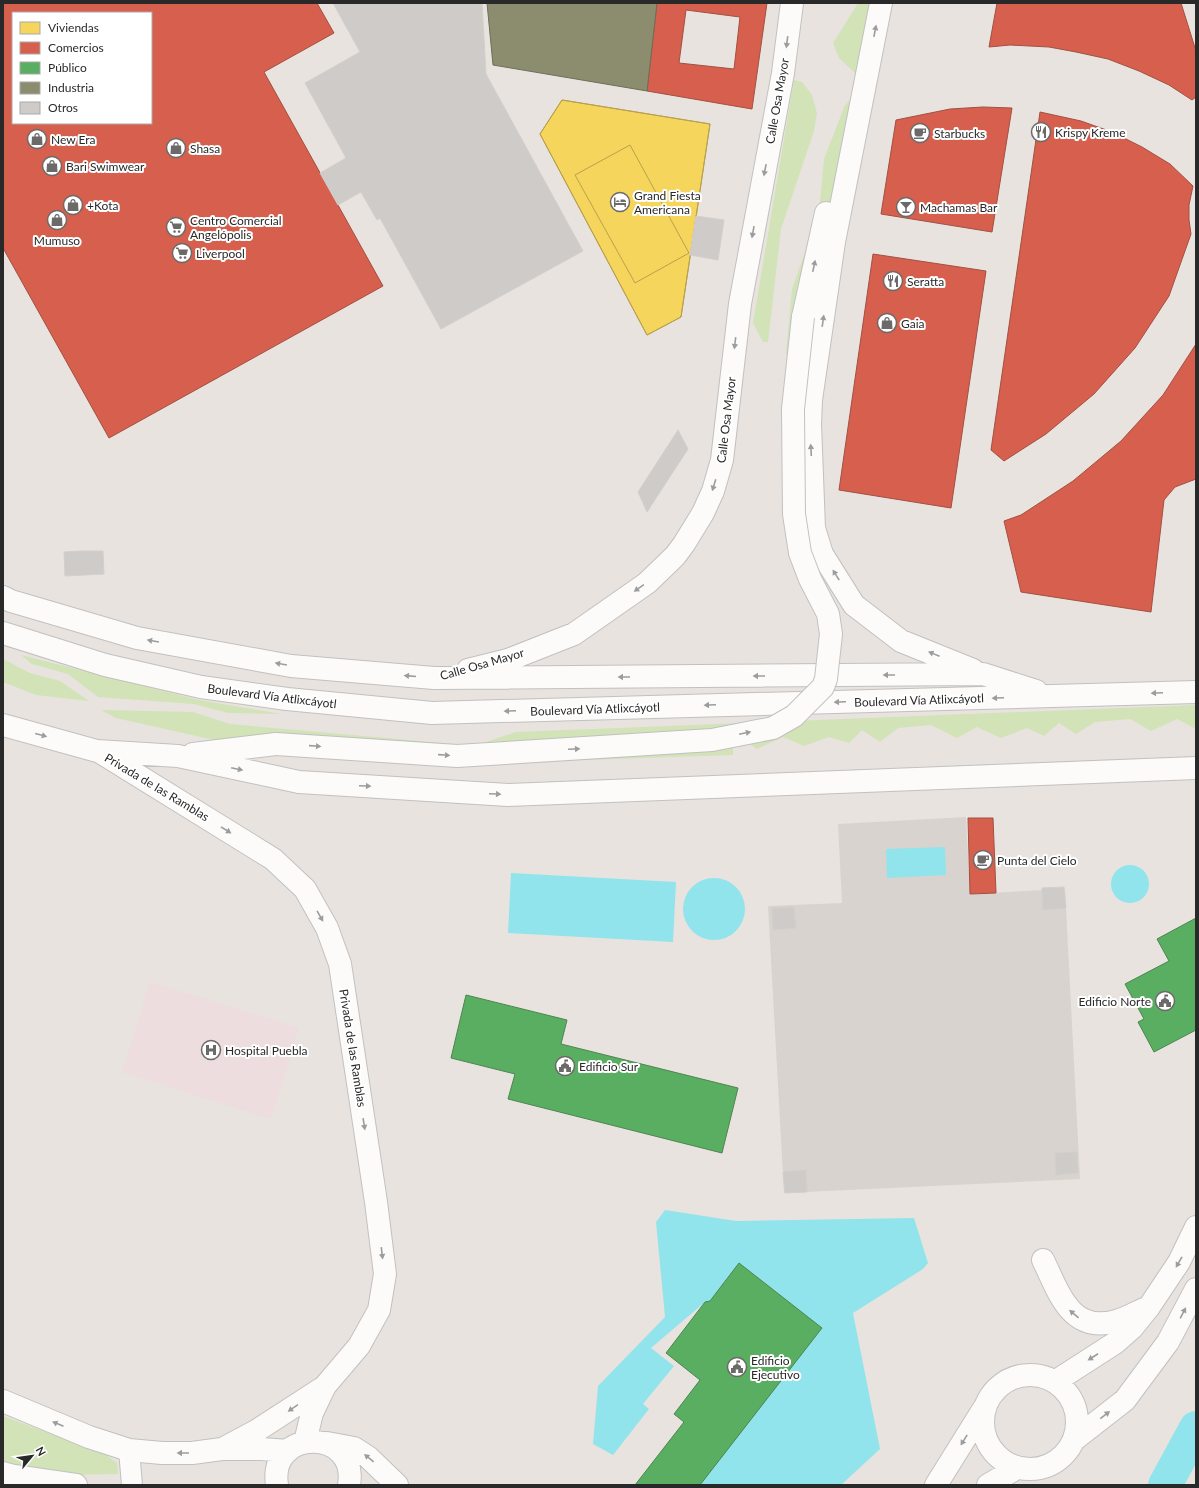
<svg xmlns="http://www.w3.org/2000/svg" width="1199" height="1488" font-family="Lato,sans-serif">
  <rect width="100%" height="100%" fill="#e8e3df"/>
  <path fill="#eeddde" d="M150,982L299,1028L271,1119L122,1072Z"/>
  <path fill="#d1e3b7" d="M858,3H870L858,76L839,58L833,43Z
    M794,80L802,82L812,95L817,113L814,131L781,229L768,342H763L753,323Z
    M856,95L814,332L794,353L786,354L792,289L819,213L824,159L845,105Z
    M21,655L199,700L281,714L228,713L194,704L98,697L68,674L32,664Z
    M3,659L30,673L60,681L89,701L36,695L3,682Z
    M1196,705V729L1177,719L1151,731L1130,719L1095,722L1076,734L1059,723L1044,736L1027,728L1001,738L977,727L957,738L931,725L898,728L880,742L862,730L849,743L829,737L804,746L783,737L757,749L733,734V755L493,763L486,742L516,732Z
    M101,710L193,712L230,724L477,746L479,764L373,762L250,748L116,718Z
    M3,1416L105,1454L117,1463L118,1474L60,1475L3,1463Z"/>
  <path fill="#d8d3cf" d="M966,817L970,894L1065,889L1080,1179L784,1193L768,906L842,903L838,824Z"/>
  <path fill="#91e4eb" d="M945,847L946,875L887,878L886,849Z
    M1111 884a19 19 0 1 1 38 0a19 19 0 1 1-38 0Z
    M511,873L676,882L673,942L508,933Z
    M683 909a31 31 0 1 1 62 0a31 31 0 1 1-62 0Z
    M665,1210L736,1221L914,1218L928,1263L923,1269L853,1313L880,1449L841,1485H669L803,1313L739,1263L710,1301L705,1302L651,1348L674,1366L643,1404L649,1409L613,1455L593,1444L598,1386L665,1317L656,1222Z"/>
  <path fill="#f6d55c" stroke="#b8a14d" d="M539,3H552L595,10L586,64L531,55Z
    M562,100L710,124L681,317L647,335L540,134Z
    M562,100L710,124L681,317L647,335L540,134Z
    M630,145L689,253L635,283L575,175Z"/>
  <path fill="#d6604d" stroke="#a25042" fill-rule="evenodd" d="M3,3H317L334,33L264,72L383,286L109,438L3,248ZM13,13H151V123H13Z
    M657,3H767L752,109L647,91Z
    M997,3H1181L1196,51V97L1192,100L1169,85L1139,71L1108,59L1076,52L1049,47L1010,45L989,47Z
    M686,10L740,17L734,69L679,63Z
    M983,107L1012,108L992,232L881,214L896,120L950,109Z
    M1040,112L1081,121L1112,132L1142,147L1170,164L1193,186L1189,205V220L1191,234L1169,296L1135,348L1094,394L1046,434L1004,461L991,450Z
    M873,254L986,271L951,508L839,490Z
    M1196,344V479L1175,487L1164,500L1151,612L1021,592L1004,521L1021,515L1073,481L1121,441L1163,395Z
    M968,818H993L996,893L970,894Z"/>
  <path fill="#5aae61" stroke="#4b8650" d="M1196,918V1030L1154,1052L1138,1022L1144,1019L1125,984L1169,961L1157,939Z
    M466,995L567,1020L561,1044L738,1088L722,1153L508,1099L515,1074L451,1058Z
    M739,1263L822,1328L700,1485H635L684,1422L674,1414L700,1380L666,1353L705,1302L710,1301Z"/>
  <path fill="#8c8c6e" stroke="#6e6e59" d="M487,3H657L647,91L493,65Z"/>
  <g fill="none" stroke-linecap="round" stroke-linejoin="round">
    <path stroke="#91e4eb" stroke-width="34" d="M1165,1485L1196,1428"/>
  </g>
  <path fill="#cfcbc9" stroke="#d3cfcb" d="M333,3H482L486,74L583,251L441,329L380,218L377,220L361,192L338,205L320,173L346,158L305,83L360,52Z
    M696,216L724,220L718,260L690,255Z
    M678,430L688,449L647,512L638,492Z
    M82,551H103L104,574L65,576L64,552Z
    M1064,887L1066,908L1043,910L1042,888Z
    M794,907L796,928L773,930L772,908Z
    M1077,1152L1078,1173L1056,1175L1055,1153Z
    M806,1170L807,1192L785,1193L783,1172Z"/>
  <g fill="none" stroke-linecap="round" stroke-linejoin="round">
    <defs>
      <path id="street" d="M129,1450L132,1485"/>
      <path id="secondary" d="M881,3L834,242L811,400L810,424L814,528L822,554L854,605L901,641L973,670
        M803,317L826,213
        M3,597L11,601L137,638L291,666L434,678L983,674L1036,691
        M3,633L105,665L201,687L287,699L432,713L1196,692
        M468,670L508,660L574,634L647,583L675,556L684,544L703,513L713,491L722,460L740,304L783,73L792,3
        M3,725L97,751L178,756L299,782L508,795L1196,768
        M100,752L273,859L305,889L327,928L340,964L376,1202L385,1274L379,1310L359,1346L325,1386L312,1413L305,1442
        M193,754L276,744
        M1043,1260C1059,1292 1070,1334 1116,1321C1125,1319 1135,1313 1144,1309
        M983 1422a47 47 0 1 1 94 0a47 47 0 1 1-94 0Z
        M1056,1381L1115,1343L1132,1328L1149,1307L1179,1262L1196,1227
        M3,1401L89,1437L129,1450L162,1453H192L222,1449H261L288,1451
        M1075,1439L1125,1400L1168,1342L1196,1289
        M327,1443L354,1448L368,1457L397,1485
        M226,1447L256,1431L324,1387
        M3,1473L14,1476L76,1485
        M277,1485C268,1427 359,1428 349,1485
        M936,1485L984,1408
        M988,1485L1017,1468"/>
    </defs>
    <use href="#street" stroke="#c1c1c1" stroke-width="22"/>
    <use href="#secondary" stroke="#c1c1c1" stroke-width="24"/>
    <use href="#street" stroke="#fcfbfa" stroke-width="20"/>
    <use href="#secondary" stroke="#fcfbfa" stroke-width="22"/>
    <defs>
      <path id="secondary-bridge" d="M276,744L457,756L712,740L773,728L794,716L823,687L826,679L831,634L828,614L810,579L800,553L794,514L793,409L803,317"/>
    </defs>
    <use href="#secondary-bridge" stroke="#c1c1c1" stroke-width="24" stroke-linecap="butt"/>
    <use href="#secondary-bridge" stroke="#fcfbfa" stroke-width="22"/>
  </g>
  <defs><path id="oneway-solid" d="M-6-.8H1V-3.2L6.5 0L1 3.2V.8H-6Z"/></defs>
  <g fill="#9d9c9c">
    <use href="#oneway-solid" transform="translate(875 31) rotate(-79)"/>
    <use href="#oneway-solid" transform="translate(787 42) rotate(97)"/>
    <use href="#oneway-solid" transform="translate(765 170) rotate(101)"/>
    <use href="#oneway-solid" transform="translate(753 232) rotate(100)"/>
    <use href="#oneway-solid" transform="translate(814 266) rotate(-78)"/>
    <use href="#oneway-solid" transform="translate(823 321) rotate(-82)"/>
    <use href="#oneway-solid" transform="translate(735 343) rotate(97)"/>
    <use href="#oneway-solid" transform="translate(811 450) rotate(-93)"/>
    <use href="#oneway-solid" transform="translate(714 485) rotate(107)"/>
    <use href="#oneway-solid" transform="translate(836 575) rotate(-122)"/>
    <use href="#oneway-solid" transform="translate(639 588) rotate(145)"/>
    <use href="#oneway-solid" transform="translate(153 641) rotate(-170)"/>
    <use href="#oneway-solid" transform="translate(934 654) rotate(-158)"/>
    <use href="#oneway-solid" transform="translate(281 664) rotate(-170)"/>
    <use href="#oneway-solid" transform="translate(889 675) rotate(180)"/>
    <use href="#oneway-solid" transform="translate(410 676) rotate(-175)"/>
    <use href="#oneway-solid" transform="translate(759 676) rotate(180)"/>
    <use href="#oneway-solid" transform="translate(624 677) rotate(180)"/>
    <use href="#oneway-solid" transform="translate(1157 693) rotate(178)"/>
    <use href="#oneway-solid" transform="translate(998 698) rotate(178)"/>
    <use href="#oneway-solid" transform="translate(840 702) rotate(178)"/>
    <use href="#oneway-solid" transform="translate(710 705) rotate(178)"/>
    <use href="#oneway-solid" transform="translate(510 711) rotate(178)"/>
    <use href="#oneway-solid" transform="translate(745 733) rotate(-12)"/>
    <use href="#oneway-solid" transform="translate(41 735) rotate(15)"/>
    <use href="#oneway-solid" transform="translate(315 746) rotate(4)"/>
    <use href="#oneway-solid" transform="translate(574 749) rotate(-3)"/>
    <use href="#oneway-solid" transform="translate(444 755) rotate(4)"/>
    <use href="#oneway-solid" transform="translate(237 769) rotate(12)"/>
    <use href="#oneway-solid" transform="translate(365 786) rotate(3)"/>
    <use href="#oneway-solid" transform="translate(495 794) rotate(3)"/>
    <use href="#oneway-solid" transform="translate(226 830) rotate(32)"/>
    <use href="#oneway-solid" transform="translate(320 916) rotate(60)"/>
    <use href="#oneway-solid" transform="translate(364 1124) rotate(81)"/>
    <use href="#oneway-solid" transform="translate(382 1253) rotate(83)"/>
    <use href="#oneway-solid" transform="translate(1179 1262) rotate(120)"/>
    <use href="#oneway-solid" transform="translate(1183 1313) rotate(-62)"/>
    <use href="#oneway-solid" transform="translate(1074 1314) rotate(-140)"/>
    <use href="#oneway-solid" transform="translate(1093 1357) rotate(147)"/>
    <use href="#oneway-solid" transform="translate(293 1408) rotate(146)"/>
    <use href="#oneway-solid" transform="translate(1105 1415) rotate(-38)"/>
    <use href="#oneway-solid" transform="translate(58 1424) rotate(-157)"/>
    <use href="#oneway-solid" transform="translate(964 1440) rotate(122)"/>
    <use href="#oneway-solid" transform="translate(183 1453) rotate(-180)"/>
    <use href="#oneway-solid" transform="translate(369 1458) rotate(-141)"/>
  </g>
  <defs>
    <symbol id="restaurant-ring" viewBox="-11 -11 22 22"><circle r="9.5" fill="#fff" stroke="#6c6a69" stroke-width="1.5"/><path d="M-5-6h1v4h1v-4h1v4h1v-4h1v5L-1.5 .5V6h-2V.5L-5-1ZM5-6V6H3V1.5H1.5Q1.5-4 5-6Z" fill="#6c6a69"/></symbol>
    <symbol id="cafe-ring" viewBox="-11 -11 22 22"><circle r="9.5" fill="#fff" stroke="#6c6a69" stroke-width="1.5"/><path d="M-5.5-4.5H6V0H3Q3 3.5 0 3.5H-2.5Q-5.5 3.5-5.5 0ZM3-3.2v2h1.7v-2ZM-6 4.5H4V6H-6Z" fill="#6c6a69"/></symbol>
    <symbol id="shop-ring" viewBox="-11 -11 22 22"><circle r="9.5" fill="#fff" stroke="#6c6a69" stroke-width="1.5"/><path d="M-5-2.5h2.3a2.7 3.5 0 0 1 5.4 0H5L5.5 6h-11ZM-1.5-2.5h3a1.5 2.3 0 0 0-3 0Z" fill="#6c6a69"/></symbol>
    <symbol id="hotel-ring" viewBox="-11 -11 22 22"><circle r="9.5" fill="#fff" stroke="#6c6a69" stroke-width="1.5"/><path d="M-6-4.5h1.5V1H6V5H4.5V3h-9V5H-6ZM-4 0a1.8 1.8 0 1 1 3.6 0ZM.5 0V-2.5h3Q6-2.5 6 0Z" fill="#6c6a69"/></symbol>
    <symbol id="bar-ring" viewBox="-11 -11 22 22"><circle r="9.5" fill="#fff" stroke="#6c6a69" stroke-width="1.5"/><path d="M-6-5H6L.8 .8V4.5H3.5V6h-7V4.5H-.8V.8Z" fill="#6c6a69"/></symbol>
    <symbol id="supermarket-ring" viewBox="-11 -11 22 22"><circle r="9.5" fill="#fff" stroke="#6c6a69" stroke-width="1.5"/><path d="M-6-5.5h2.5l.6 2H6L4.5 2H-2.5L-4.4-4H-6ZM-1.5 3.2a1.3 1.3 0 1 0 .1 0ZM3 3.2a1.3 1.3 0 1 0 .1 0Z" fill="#6c6a69"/></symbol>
    <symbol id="civic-ring" viewBox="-11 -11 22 22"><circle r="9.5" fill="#fff" stroke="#6c6a69" stroke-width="1.5"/><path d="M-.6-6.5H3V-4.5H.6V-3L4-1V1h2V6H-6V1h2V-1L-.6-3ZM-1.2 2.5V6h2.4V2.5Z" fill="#6c6a69"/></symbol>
    <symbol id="hospital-ring" viewBox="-11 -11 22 22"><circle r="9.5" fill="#fff" stroke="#6c6a69" stroke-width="1.5"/><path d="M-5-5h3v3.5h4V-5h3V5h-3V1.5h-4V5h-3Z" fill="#6c6a69"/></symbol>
  </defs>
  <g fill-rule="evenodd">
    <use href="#restaurant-ring" x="1030" y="121" width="22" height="22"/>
    <use href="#cafe-ring" x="909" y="122" width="22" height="22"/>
    <use href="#shop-ring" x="26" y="128" width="22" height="22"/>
    <use href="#shop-ring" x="165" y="137" width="22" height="22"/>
    <use href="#shop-ring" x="41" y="155" width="22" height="22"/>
    <use href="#hotel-ring" x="609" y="191" width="22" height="22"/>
    <use href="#shop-ring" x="62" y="194" width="22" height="22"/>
    <use href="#bar-ring" x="895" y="196" width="22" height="22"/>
    <use href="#shop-ring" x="46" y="209" width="22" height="22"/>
    <use href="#supermarket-ring" x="165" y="216" width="22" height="22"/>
    <use href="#supermarket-ring" x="171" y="242" width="22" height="22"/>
    <use href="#restaurant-ring" x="882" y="270" width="22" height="22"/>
    <use href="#shop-ring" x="876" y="312" width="22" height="22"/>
    <use href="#cafe-ring" x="972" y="849" width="22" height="22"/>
    <use href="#civic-ring" x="1154" y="990" width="22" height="22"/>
    <use href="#hospital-ring" x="200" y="1039" width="22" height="22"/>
    <use href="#civic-ring" x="554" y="1055" width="22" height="22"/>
    <use href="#civic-ring" x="726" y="1356" width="22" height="22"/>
  </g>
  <g text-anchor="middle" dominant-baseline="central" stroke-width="4" stroke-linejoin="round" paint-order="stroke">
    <g font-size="12" fill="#292929" stroke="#fff">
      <text transform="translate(777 101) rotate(-80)">Calle Osa Mayor</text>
      <text transform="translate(726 420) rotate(-83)">Calle Osa Mayor</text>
      <text transform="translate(482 664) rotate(-16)">Calle Osa Mayor</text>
      <text transform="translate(272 696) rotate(7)">Boulevard Vía Atlixcáyotl</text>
      <text transform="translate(919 700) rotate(-2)">Boulevard Vía Atlixcáyotl</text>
      <text transform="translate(595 709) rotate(-2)">Boulevard Vía Atlixcáyotl</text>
      <text transform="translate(157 787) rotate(31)">Privada de las Ramblas</text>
      <text transform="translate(353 1048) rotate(81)">Privada de las Ramblas</text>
    </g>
    <g font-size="12" fill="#292929" stroke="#fff" text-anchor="start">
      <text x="1055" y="132">Krispy Kreme</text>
      <text x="934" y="133">Starbucks</text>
      <text x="51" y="139">New Era</text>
      <text x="190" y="148">Shasa</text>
      <text x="66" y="166">Bari Swimwear</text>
      <text x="634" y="195">Grand Fiesta<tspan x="634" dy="14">Americana</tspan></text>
      <text x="87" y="205">+Kota</text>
      <text x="920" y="207">Machamas Bar</text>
      <text x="190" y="220">Centro Comercial<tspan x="190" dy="14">Angelópolis</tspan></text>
      <text x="57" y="240" text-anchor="middle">Mumuso</text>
      <text x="196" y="253">Liverpool</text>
      <text x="907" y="281">Seratta</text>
      <text x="901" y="323">Gaia</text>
      <text x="997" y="860">Punta del Cielo</text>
      <text x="1151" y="1001" text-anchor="end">Edificio Norte</text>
      <text x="225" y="1050">Hospital Puebla</text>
      <text x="579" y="1066">Edificio Sur</text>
      <text x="751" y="1360">Edificio<tspan x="751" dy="14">Ejecutivo</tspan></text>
    </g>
  </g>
  <rect width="1199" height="1488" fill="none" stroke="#292929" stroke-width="8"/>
  <rect x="12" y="12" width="140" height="112" fill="#ffffff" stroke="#a9a9a9"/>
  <rect x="20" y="22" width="20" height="12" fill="#f6d55c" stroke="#a9a9a9"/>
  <text x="48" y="32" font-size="12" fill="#292929">Viviendas</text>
  <rect x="20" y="42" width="20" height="12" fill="#d6604d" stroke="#a9a9a9"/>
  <text x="48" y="52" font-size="12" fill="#292929">Comercios</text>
  <rect x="20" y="62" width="20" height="12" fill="#5aae61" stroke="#a9a9a9"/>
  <text x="48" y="72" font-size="12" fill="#292929">Público</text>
  <rect x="20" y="82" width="20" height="12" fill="#8c8c6e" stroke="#a9a9a9"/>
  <text x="48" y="92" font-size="12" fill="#292929">Industria</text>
  <rect x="20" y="102" width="20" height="12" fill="#cfcbc9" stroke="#a9a9a9"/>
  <text x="48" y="112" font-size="12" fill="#292929">Otros</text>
  <g transform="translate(32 1456) rotate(61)" stroke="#ffffff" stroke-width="3" paint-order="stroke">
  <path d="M0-3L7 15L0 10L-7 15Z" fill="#292929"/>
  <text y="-6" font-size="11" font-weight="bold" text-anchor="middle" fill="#292929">N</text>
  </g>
</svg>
